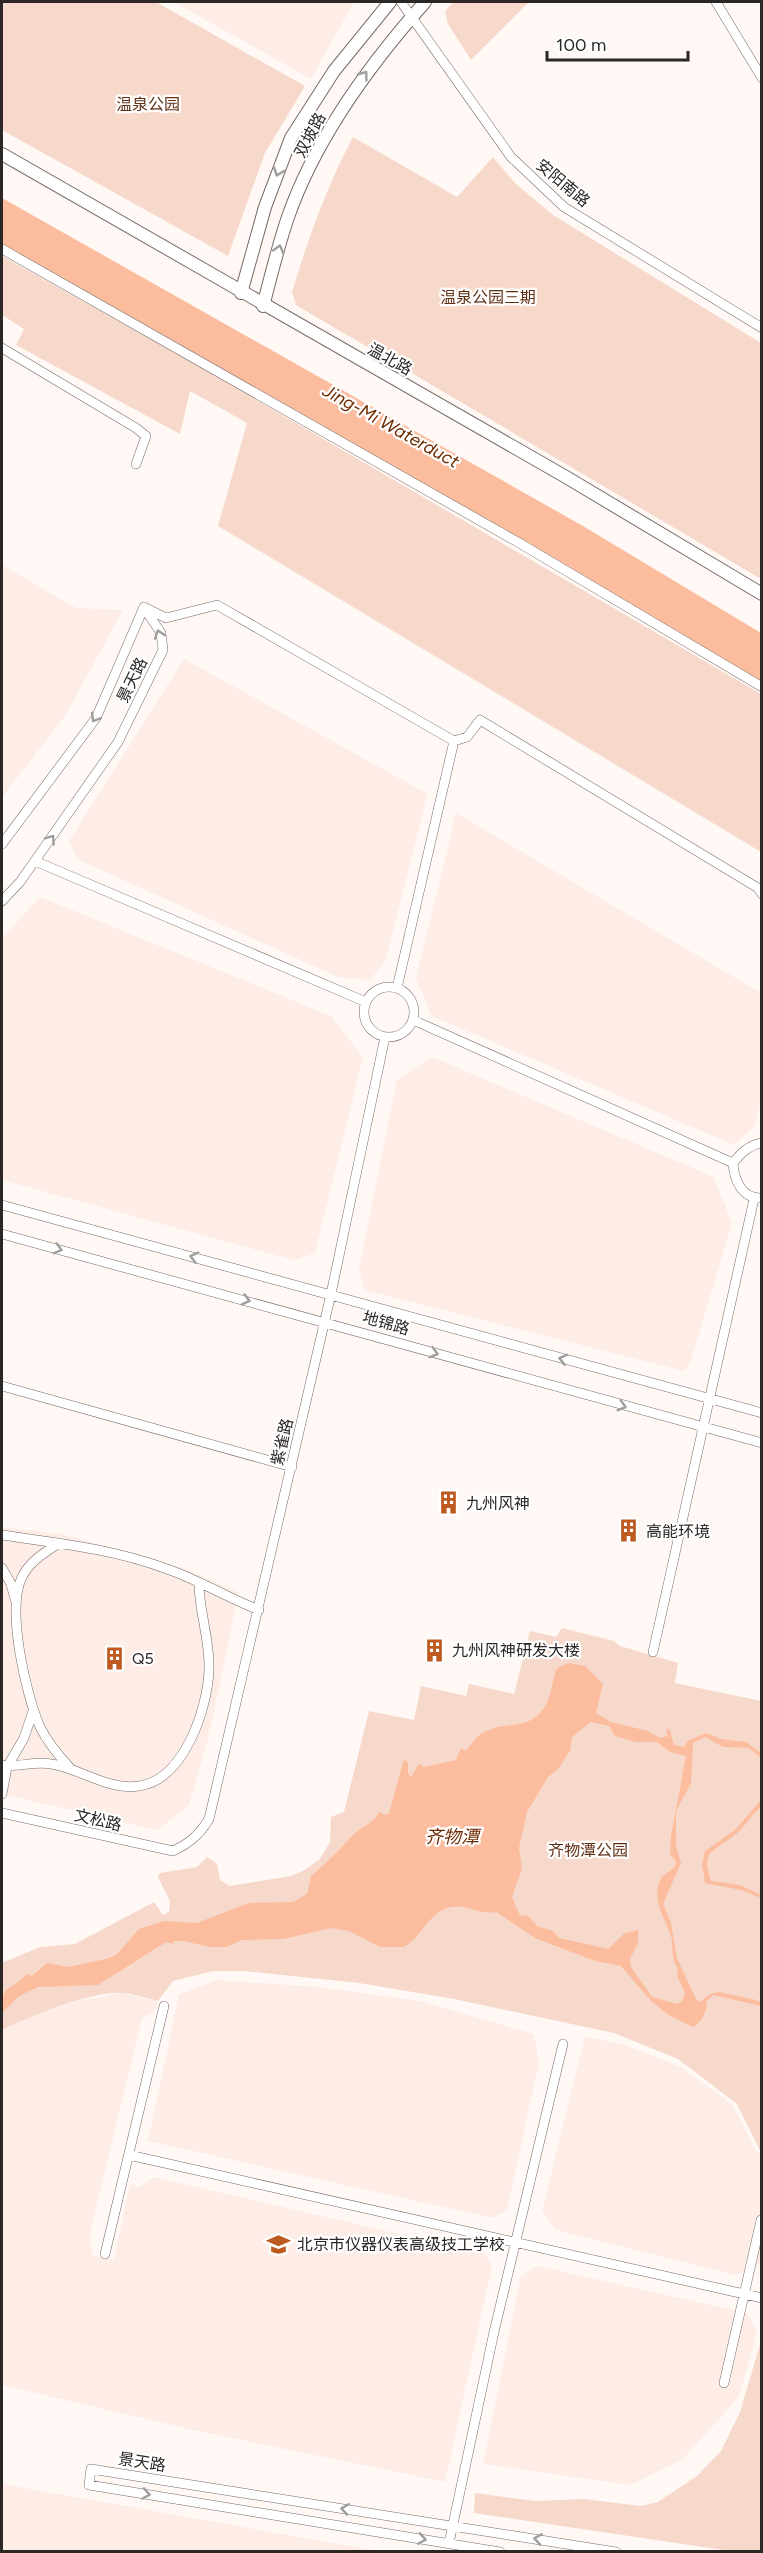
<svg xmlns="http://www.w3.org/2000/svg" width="763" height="2553" font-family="Figtree,'Noto Sans SC',sans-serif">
  <rect width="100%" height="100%" fill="#fff8f5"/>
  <path fill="#fdede6" d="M174,2H354L311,79Z
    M2,565L76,608L123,610L65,716L2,797Z
    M184,659L428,794L385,962L370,980L338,977L77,859L69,841Z
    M456,813L761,993L762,1097L755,1126L734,1145L432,1016L416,978Z
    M40,897L331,1016L363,1057L315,1253L293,1260L2,1180V938Z
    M432,1057L714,1177L732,1223L690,1364L684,1371L364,1290L359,1269L397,1080Z
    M2,1527L61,1534L187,1569L239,1593L208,1739L189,1805L158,1830L2,1794Z
    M216,1980L318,1987L420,2001L534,2034L539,2062L507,2210L493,2218L148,2141L179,1995Z
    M121,1993L158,2001L155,2012L142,2018L90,2233L92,2255L114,2260L130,2184L139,2187L154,2177L485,2254L492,2266L445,2482L189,2429L2,2385V2030L26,2017L74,2002Z
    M585,2036L625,2045L681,2067L732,2104L755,2148L761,2155V2264L736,2275L556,2230L542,2211Z
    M537,2266L747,2313L757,2333L739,2397L682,2460L630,2485L483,2464L521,2276Z
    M2,2484L378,2551H2Z"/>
  <path fill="#f7d9cb" d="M2,2H156L305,86L265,153L228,256L2,130Z
    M454,2H529L471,60L448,24L445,11Z
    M353,137L457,197L493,157L516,184L553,215L761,343V579L296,305L292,292C308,239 327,186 353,137Z
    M2,256L195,364L761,694V852L218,526L247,423L190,391L180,434L16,345L24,329L2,315Z
    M562,1628L614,1641L620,1646L678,1663L675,1683L761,1701V2153L737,2104L678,2059L614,2033L454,1999L359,1983L244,1971H213L173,1981L158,2001C147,1998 134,1994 122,1993C91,1991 29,2016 2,2030V1963L40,1947L75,1944L154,1902L163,1915L169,1912L170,1901L158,1877L160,1873L197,1867L207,1857L217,1864L220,1880L230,1886L291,1876L303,1871L320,1859L330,1842L331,1817L344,1812L369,1711L414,1720L421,1686L466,1696L469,1684L514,1694L530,1631L556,1637Z
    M761,2341V2551H730L474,2513L475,2493L535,2501L584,2499L641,2506L658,2502L697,2476L721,2451L740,2412Z"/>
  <path fill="#fcbd9f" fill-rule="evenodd" d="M2,198L583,526L761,633V683L2,246Z
    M569,1663L585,1666L603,1684L596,1713L611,1722L648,1731L660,1738L668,1736L666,1731L669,1728L674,1745L685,1747L687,1741L706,1733L721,1739L746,1742L761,1753V1758L749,1748L723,1747L705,1737L693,1743L691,1783L676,1811V1846L681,1863L663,1904L671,1923L677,1958L696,1999L700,2002L710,1994L719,1992L756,2000L761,2002V2006L713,1995L706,2002L707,2007L702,2019L694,2027L691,2026L670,2016L651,2001L621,1966L595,1961L535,1938L496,1912C478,1916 464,1901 445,1909C427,1916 420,1940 403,1947H380L349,1931L331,1928L284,1939L242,1940L226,1947H209L184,1941H174L173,1944L167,1942L158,1947L98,1985L38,1987L19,1996L2,2013C1,1982 11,1992 27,1974L32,1976L47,1963L68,1967L106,1959L116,1955L139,1929L164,1921L197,1923L248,1903L293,1902L307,1894L311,1876C326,1863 339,1851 352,1836C361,1826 372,1826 379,1812L385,1815L389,1813L404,1759L408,1763V1773L411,1777L419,1764L424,1767L456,1760L461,1748L466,1751C472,1743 477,1734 489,1730C507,1722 526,1729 541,1712C552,1700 551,1682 557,1668ZM591,1722L609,1726L615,1736L636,1742H657L670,1752L686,1756L671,1836L670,1855L676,1861L675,1866C667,1876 662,1871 658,1886C654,1905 666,1920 671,1936C674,1947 670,1959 678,1968L677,1976L685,1993L682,2001L678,2004L652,1997L631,1967L630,1959L638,1943V1930L625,1933L608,1949L559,1938L553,1931L537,1926L527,1915L520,1916L512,1897L522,1869L519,1848L527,1812L548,1777L558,1769L570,1751L572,1737Z
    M761,1800V1807C749,1817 746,1826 736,1834C714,1853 700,1848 711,1881L740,1885L761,1895V1898L741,1890L705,1883L702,1864L705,1851L736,1829Z"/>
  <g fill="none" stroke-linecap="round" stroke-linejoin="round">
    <defs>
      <path id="minor" d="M401,2L511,157L564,207L762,328
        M716,2L762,78
        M2,249L521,544L762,687
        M2,348L136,428L146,436L136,464
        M144,607L166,618L217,605L454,741L467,737L480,720L758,888L762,894
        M2,844L96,718L144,607
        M35,861L366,1002
        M2,901L20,882L118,742L163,650L161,633L145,609
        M364 1012a25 25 0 1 1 50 0a25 25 0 1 1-50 0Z
        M397,988L454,741
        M413,1020L733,1163
        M762,1143C749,1145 741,1153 733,1163C734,1180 742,1199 762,1198
        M2,1205L762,1413
        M2,1234L762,1443
        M2,1386L292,1467
        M2,1535C57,1543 114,1549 167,1569C199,1580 228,1598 259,1610
        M59,1543C44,1553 30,1561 22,1577C6,1609 26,1695 40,1727C48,1743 58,1755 70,1768
        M2,1568L11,1584L15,1599
        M653,1652L754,1199
        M2,1765C13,1768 35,1761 51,1764C80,1768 108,1791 139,1786C184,1780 208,1708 209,1669C210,1639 199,1612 199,1583
        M2,1794L7,1767L24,1738L33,1711
        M2,1813L173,1851C190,1843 199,1835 209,1819L331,1294L385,1037
        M129,2155L762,2298
        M105,2254L164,2006
        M724,2383L761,2220
        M449,2543L494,2332L563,2044
        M500,2552L89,2485L91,2469L616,2552"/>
      <path id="major" d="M2,154L566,477L762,594
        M241,293L265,207L291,138L334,71L390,2
        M263,306C271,276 278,246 288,217C316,137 369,65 425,2"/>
    </defs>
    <use href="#minor" stroke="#756b66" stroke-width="10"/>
    <use href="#major" stroke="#756b66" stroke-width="14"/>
    <use href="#minor" stroke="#fff" stroke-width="9"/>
    <use href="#major" stroke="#fff" stroke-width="12"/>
  </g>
  <defs><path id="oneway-chevron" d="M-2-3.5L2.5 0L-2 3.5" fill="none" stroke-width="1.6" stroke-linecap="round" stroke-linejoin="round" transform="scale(1.5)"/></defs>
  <g stroke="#a09e9d">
    <use href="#oneway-chevron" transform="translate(364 75) rotate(-53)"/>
    <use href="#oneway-chevron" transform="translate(278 172) rotate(110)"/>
    <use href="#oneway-chevron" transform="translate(279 249) rotate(-74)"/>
    <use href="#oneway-chevron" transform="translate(159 634) rotate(-109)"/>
    <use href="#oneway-chevron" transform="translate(95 718) rotate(121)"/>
    <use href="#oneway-chevron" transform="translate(51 839) rotate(-55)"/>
    <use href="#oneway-chevron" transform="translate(58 1249) rotate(15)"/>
    <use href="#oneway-chevron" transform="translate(194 1257) rotate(-165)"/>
    <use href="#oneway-chevron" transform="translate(246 1300) rotate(15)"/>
    <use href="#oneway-chevron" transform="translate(434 1353) rotate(16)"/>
    <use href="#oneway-chevron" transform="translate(563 1359) rotate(-165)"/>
    <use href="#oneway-chevron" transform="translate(622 1406) rotate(16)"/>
    <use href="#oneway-chevron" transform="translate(146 2494) rotate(9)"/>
    <use href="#oneway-chevron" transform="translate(345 2509) rotate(-171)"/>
    <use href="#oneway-chevron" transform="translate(422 2539) rotate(9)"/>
    <use href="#oneway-chevron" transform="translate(538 2539) rotate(-171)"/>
  </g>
  <defs>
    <symbol id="building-bare" viewBox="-9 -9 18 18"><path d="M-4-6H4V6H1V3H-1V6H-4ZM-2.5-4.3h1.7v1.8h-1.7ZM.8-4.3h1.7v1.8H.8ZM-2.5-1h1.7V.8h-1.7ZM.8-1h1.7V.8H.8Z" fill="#bd5a20" stroke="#fff" stroke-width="2.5" paint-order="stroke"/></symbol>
    <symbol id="university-bare" viewBox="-9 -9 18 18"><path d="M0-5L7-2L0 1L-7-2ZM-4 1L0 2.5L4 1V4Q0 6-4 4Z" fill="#bd5a20" stroke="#fff" stroke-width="2.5" paint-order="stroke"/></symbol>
  </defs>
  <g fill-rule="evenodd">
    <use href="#building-bare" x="432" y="1486" width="33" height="33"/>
    <use href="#building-bare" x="612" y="1514" width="33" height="33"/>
    <use href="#building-bare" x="418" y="1634" width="33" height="33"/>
    <use href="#building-bare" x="98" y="1642" width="33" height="33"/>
    <use href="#university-bare" x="262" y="2228" width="33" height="33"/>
  </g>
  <g text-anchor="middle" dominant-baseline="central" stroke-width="4.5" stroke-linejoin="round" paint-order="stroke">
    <g font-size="16" fill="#613015" stroke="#fff">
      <text x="148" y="104">温泉公园</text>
      <text x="488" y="297">温泉公园三期</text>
      <text x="588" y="1850">齐物潭公园</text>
    </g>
    <g font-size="16" fill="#2b2725" stroke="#fff">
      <text transform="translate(310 135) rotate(-62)">双坡路</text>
      <text transform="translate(563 183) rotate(40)">安阳南路</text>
      <text transform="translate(390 359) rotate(29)">温北路</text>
      <text transform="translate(132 680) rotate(-64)">景天路</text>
      <text transform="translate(386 1323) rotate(16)">地锦路</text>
      <text transform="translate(282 1442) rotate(-77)">紫雀路</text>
      <text transform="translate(98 1820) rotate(13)">文松路</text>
      <text transform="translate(142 2462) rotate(9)">景天路</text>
    </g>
    <g font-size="16" fill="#2b2725" stroke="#fff" text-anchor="start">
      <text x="466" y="1503">九州风神</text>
      <text x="646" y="1531">高能环境</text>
      <text x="452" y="1650">九州风神研发大楼</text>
      <text x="132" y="1658">Q5</text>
      <text x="297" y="2244">北京市仪器仪表高级技工学校</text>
    </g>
    <g font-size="18" font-style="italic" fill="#6e2b00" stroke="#fff">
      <text transform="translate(391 426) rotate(29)">Jing-Mi Waterduct</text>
      <text x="452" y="1837">齐物潭</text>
    </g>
  </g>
  <rect width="763" height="2553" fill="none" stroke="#2b2725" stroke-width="6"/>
  <path d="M547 51v9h141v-9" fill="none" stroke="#2b2725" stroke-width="3"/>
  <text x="556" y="51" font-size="18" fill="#2b2725" stroke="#ffffff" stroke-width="4.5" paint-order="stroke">100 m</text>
</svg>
